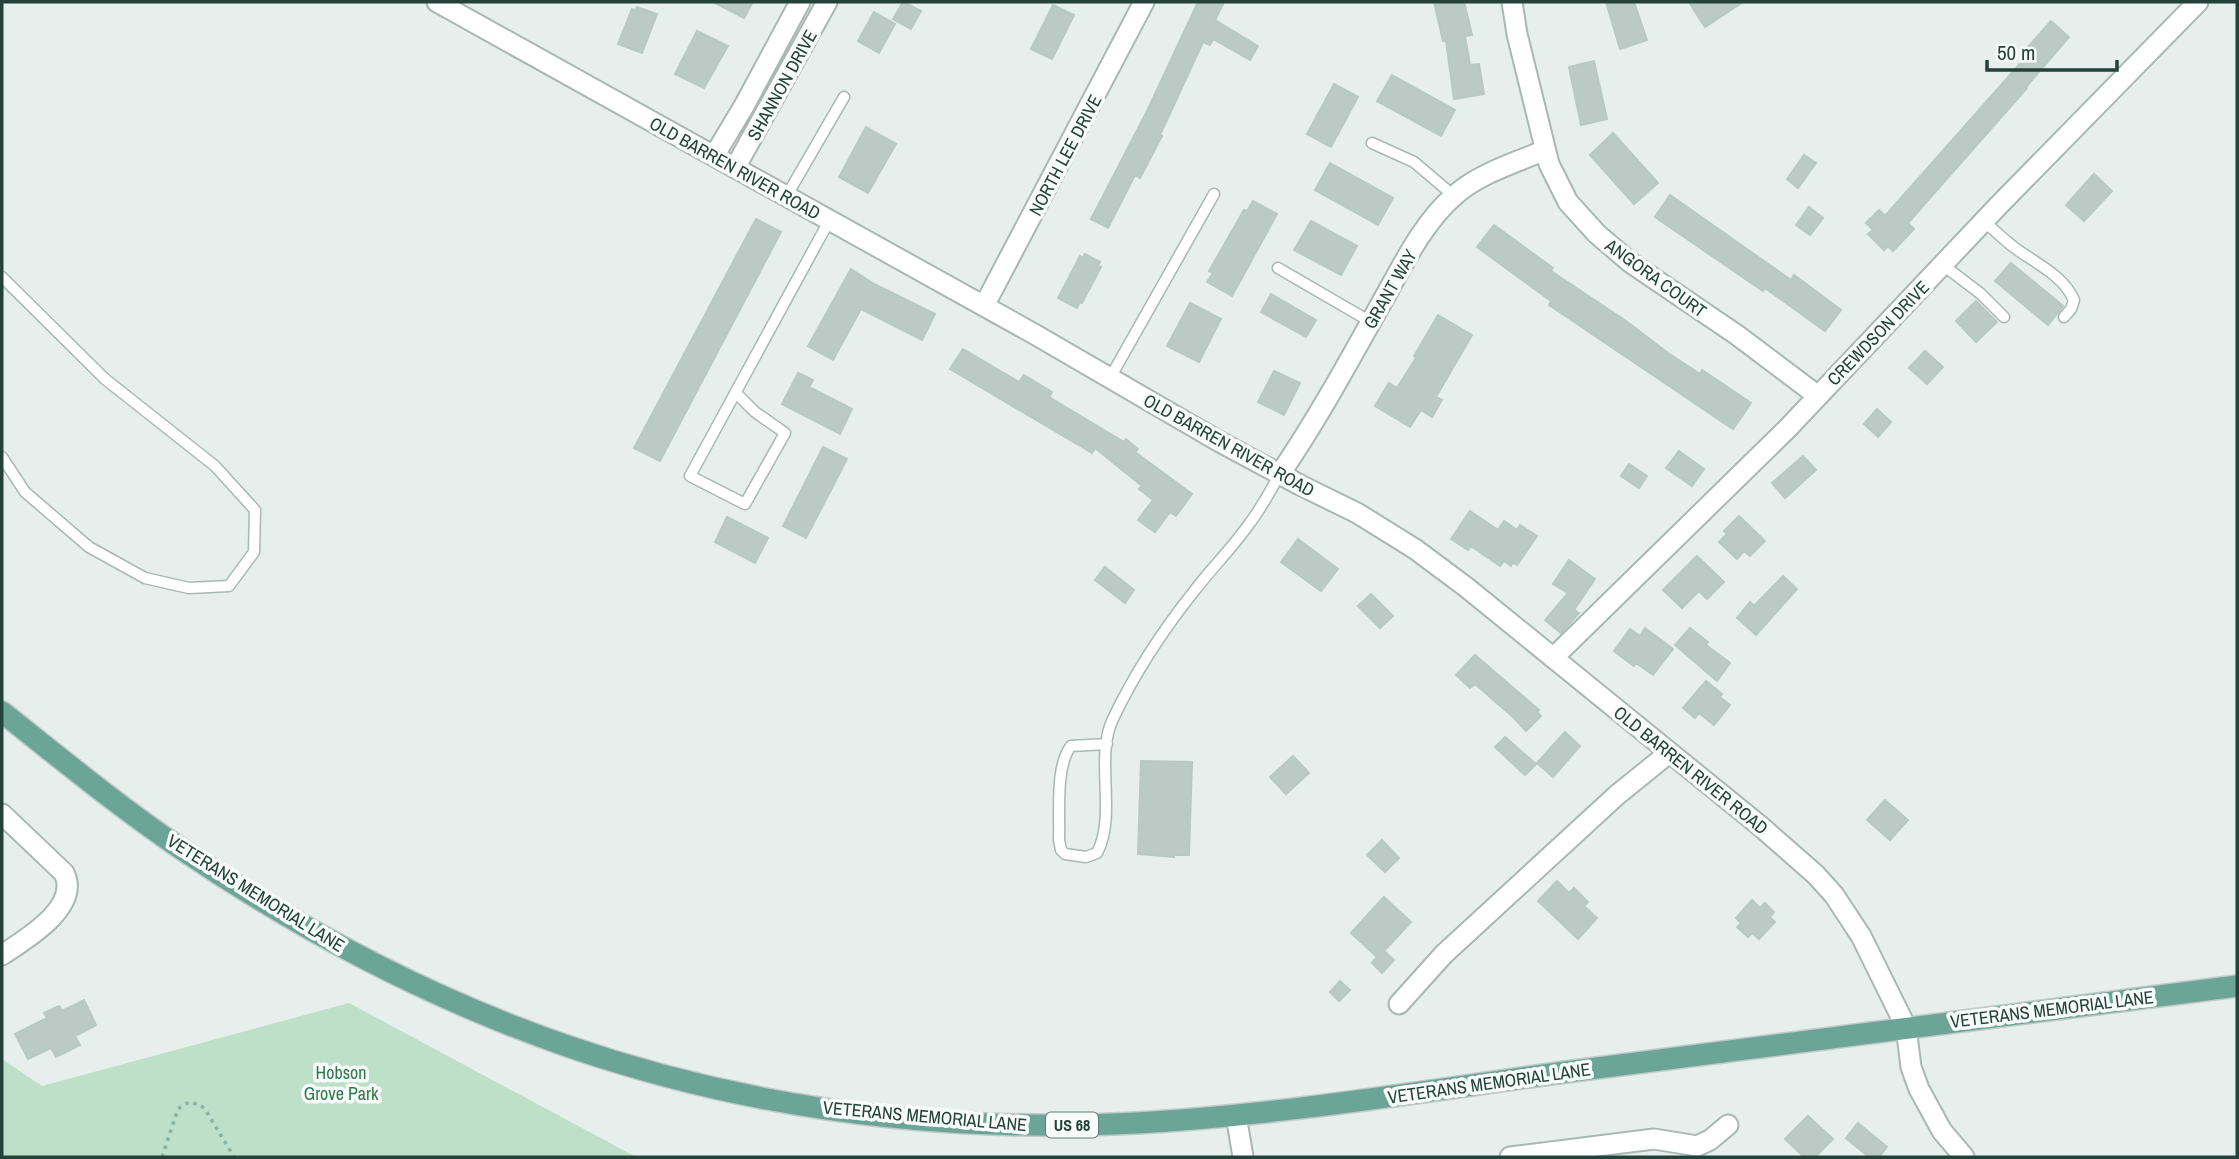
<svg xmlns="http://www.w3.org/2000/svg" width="2239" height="1159" font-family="'Archivo Narrow',sans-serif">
  <rect width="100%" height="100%" fill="#e6efeb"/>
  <path fill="#bfe0c8" d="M349,1003L636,1157H2V1059L42,1086Z"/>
  <path fill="#bbcac4" stroke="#b8c9c2" stroke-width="2" d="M713,2H753L744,18Z
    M903,2L921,11L911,29L893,19Z
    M1198,2H1224L1215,20L1258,46L1250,60L1213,39L1210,45L1203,42L1160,135L1162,136L1140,178L1135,175L1108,228L1091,219L1147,111Z
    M1434,2H1464L1472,35L1465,36L1470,65L1479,64L1484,94L1454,99L1446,41H1443Z
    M1606,2H1634L1647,40L1620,49Z
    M1689,2H1743L1705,27Z
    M1053,5L1074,15L1052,59L1031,49Z
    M637,7L657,14L642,53L618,44L632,9L636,10Z
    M874,12L895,24L879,53L858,41Z
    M2051,21L2069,37L2026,87L2027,88L1908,223L1914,229L1893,251L1888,246L1884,250L1868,234L1873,230L1866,223L1879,210L1885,216L2025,58L2021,55Z
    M697,31L728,46L704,88L675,74Z
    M1594,61L1607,119L1581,125L1569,67Z
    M1392,75L1455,110L1441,136L1377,101Z
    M1334,84L1358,97L1331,147L1307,134Z
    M866,127L896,144L868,193L839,177Z
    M1613,133L1658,183L1634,204L1590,155Z
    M1804,155L1816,163L1798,188L1787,179Z
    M1330,163L1393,198L1378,225L1315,190Z
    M2094,174L2112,191L2084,221L2066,205Z
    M1670,195L1791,280L1794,275L1841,310L1825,331L1765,288L1763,291L1655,217Z
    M1253,201L1277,214L1232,296L1207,282L1213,273L1209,271L1244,210L1247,211Z
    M1809,207L1823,218L1810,235L1796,225Z
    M756,219L781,232L660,461L634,448Z
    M1311,221L1357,246L1341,275L1294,250Z
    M1494,225L1553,268L1551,271L1626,321L1668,353L1700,374L1702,370L1751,403L1733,429L1549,305L1551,301L1477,247Z
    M1085,254L1100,262L1098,266L1101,267L1082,303L1080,302L1077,308L1058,298L1080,256L1083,258Z
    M2011,263L2063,306L2048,325L1995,281Z
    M851,269L874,284L935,314L922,340L861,309L833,360L808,346Z
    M1271,294L1316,320L1306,337L1261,312Z
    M1976,301L1997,322L1976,342L1956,321Z
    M1190,303L1221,319L1199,362L1167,346Z
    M1438,315L1472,335L1436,397L1442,400L1432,417L1421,410L1410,427L1375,406L1389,383L1397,388L1416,358L1414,356Z
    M963,349L1019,382L1024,375L1052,392L1049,397L1124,442L1126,439L1138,449L1135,452L1192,494L1176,516L1170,512L1155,532L1138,520L1153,500L1139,489L1142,486L1095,448L1092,453L950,369Z
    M1925,351L1943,367L1927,384L1909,368Z
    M1274,371L1300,383L1284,415L1258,402Z
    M798,373L813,380L809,387L852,409L840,434L782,404Z
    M1877,409L1891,422L1878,437L1864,424Z
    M823,447L847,459L806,538L783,526Z
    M1679,451L1704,469L1692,486L1666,468Z
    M1803,456L1816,470L1785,498L1772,483Z
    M1629,464L1647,476L1639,488L1621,476Z
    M1470,511L1498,530L1504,521L1517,530L1520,525L1537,536L1517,565L1513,562L1511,566L1504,561L1500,566L1471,546L1468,550L1451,539Z
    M1739,516L1765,541L1750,556L1744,551L1737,559L1719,542L1727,534L1724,531Z
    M727,517L768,538L755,563L715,542Z
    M1298,539L1338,569L1321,591L1281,562Z
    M1697,556L1724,582L1707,599L1699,591L1682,608L1663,590Z
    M1569,560L1595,579L1574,610L1579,613L1561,633L1545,620L1568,593L1553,584Z
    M1105,567L1134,590L1125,603L1095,580Z
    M1783,576L1797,589L1756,635L1737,618L1750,602L1754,606Z
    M1371,594L1393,616L1380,628L1358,606Z
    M1645,628L1673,649L1653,675L1636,663L1634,666L1614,651L1630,629L1640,636Z
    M1690,628L1708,642L1706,645L1730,663L1717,681L1675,645Z
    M1475,655L1539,710L1537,712L1541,716L1526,731L1513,717L1475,684L1470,688L1456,675Z
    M1706,681L1722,694L1720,697L1730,705L1714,725L1699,713L1695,718L1683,708Z
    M1565,732L1580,746L1553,777L1537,763Z
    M1505,737L1536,764L1525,775L1495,747Z
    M1293,756L1309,773L1286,794L1270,777Z
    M1141,761L1192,762L1189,855H1174V857L1138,854Z
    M1885,800L1908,820L1890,840L1867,820Z
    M1382,840L1399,858L1385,872L1367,855Z
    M1557,881L1569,893L1574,888L1588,902L1584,906L1597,918L1578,939L1538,901Z
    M1384,897L1411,922L1384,951L1394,960L1382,973L1372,963L1377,957L1351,933Z
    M1752,900L1760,908L1765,903L1774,912L1770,917L1775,922L1759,939L1752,933L1748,937L1737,927L1741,923L1736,918Z
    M1340,981L1350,990L1339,1001L1330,992Z
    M84,1000L96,1025L75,1036L80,1045L56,1057L51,1048L28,1059L15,1034L47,1018L44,1013L59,1006L62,1011Z
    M1808,1116L1833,1139L1815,1157H1804L1785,1139Z
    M1858,1123L1887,1147L1879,1157H1869L1846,1138Z"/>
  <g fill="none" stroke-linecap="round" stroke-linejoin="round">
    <defs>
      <path id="service" d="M1372,143L1414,162L1454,196
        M786,197L844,97
        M1984,221C1994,230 2004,240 2015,248C2035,263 2063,275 2074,300L2071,309L2064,317
        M1943,265L1981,294L2004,317
        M1278,268L1371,322
        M2,277L105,379L215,466L255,510L254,552L229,586L189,588L145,578L89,547L25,492L2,457
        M1110,378L1214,194
        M736,393L755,412L785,433L745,504L690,476L829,221
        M1107,744L1071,746C1055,766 1060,814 1059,840L1061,850L1065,854L1086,857L1097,853C1117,815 1095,760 1112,721C1134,674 1163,630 1195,590C1212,568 1233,547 1249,524C1261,509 1270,491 1280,474"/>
      <path id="minor" d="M437,2L1036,335L1220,442L1300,485L1357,513L1415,549L1466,587L1759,825L1816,875L1834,895L1861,936L1906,1027L1911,1067L1919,1089L1942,1131L1964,1157
        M1512,2L1517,34L1549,164L1568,202L1597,234L1631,263L1737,335L1818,396
        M714,156L744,106L800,2
        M735,168L827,2
        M984,306L1144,2
        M1280,474C1316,421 1347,365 1378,309C1400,271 1421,224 1455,195C1480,173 1515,163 1545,150
        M1553,658L1787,429L1999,205L2198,2
        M2,814L64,873C81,907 26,939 2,955
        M1399,1004L1444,954L1617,795L1669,753
        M1236,1115L1243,1157
        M1510,1157L1654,1139L1697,1146L1710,1140L1728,1125"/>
      <path id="primary" d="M2,712C60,758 118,806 180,848C300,930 429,998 567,1046C750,1109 944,1133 1137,1123C1278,1115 1418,1092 1558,1073C1785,1044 2011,1014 2237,986"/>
    </defs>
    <use href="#service" stroke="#a8b8b2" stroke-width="13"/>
    <use href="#minor" stroke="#a8b8b2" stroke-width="23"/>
    <use href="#primary" stroke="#c2cac8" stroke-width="24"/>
    <path stroke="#86b3a5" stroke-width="3.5" stroke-dasharray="3.5 5" stroke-linecap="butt" d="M162,1157L178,1109L189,1102L200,1105L205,1109L234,1157"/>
    <use href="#service" stroke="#fff" stroke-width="10"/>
    <use href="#minor" stroke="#fff" stroke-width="19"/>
    <use href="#primary" stroke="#6aa596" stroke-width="21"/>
  </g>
  <g text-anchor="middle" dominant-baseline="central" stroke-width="7" stroke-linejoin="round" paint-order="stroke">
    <rect fill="#f7fbf9" stroke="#637a73" stroke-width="2" x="1046" y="1112.5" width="52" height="25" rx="5"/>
    <g font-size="16" font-weight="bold" fill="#24423a">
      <text x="1072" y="1125">US 68</text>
    </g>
    <g font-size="18" fill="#24423a" stroke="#f7fbf9">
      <text transform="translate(782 85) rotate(-61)">SHANNON DRIVE</text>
      <text transform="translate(1065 155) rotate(-62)">NORTH LEE DRIVE</text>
      <text transform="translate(735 168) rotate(29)">OLD BARREN RIVER ROAD</text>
      <text transform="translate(1656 278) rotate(36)">ANGORA COURT</text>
      <text transform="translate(1390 289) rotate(-60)">GRANT WAY</text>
      <text transform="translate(1878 333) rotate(-46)">CREWDSON DRIVE</text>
      <text transform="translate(1229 445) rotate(29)">OLD BARREN RIVER ROAD</text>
      <text transform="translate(1691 770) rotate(39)">OLD BARREN RIVER ROAD</text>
      <text transform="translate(256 893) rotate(32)">VETERANS MEMORIAL LANE</text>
      <text transform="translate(2052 1009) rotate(-7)">VETERANS MEMORIAL LANE</text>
      <text transform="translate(1489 1083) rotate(-8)">VETERANS MEMORIAL LANE</text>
      <text transform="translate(925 1116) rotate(5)">VETERANS MEMORIAL LANE</text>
    </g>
    <g font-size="18" fill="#2d7a4b" stroke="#f7fbf9">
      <text x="341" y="1072">Hobson<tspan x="341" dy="21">Grove Park</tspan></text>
    </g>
  </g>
  <rect width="2239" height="1159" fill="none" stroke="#24423a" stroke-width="7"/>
  <path d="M1987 60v10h130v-10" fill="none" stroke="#24423a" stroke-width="3.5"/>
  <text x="1997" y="60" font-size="21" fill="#24423a" stroke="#f7fbf9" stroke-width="5" paint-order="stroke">50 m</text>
</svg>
